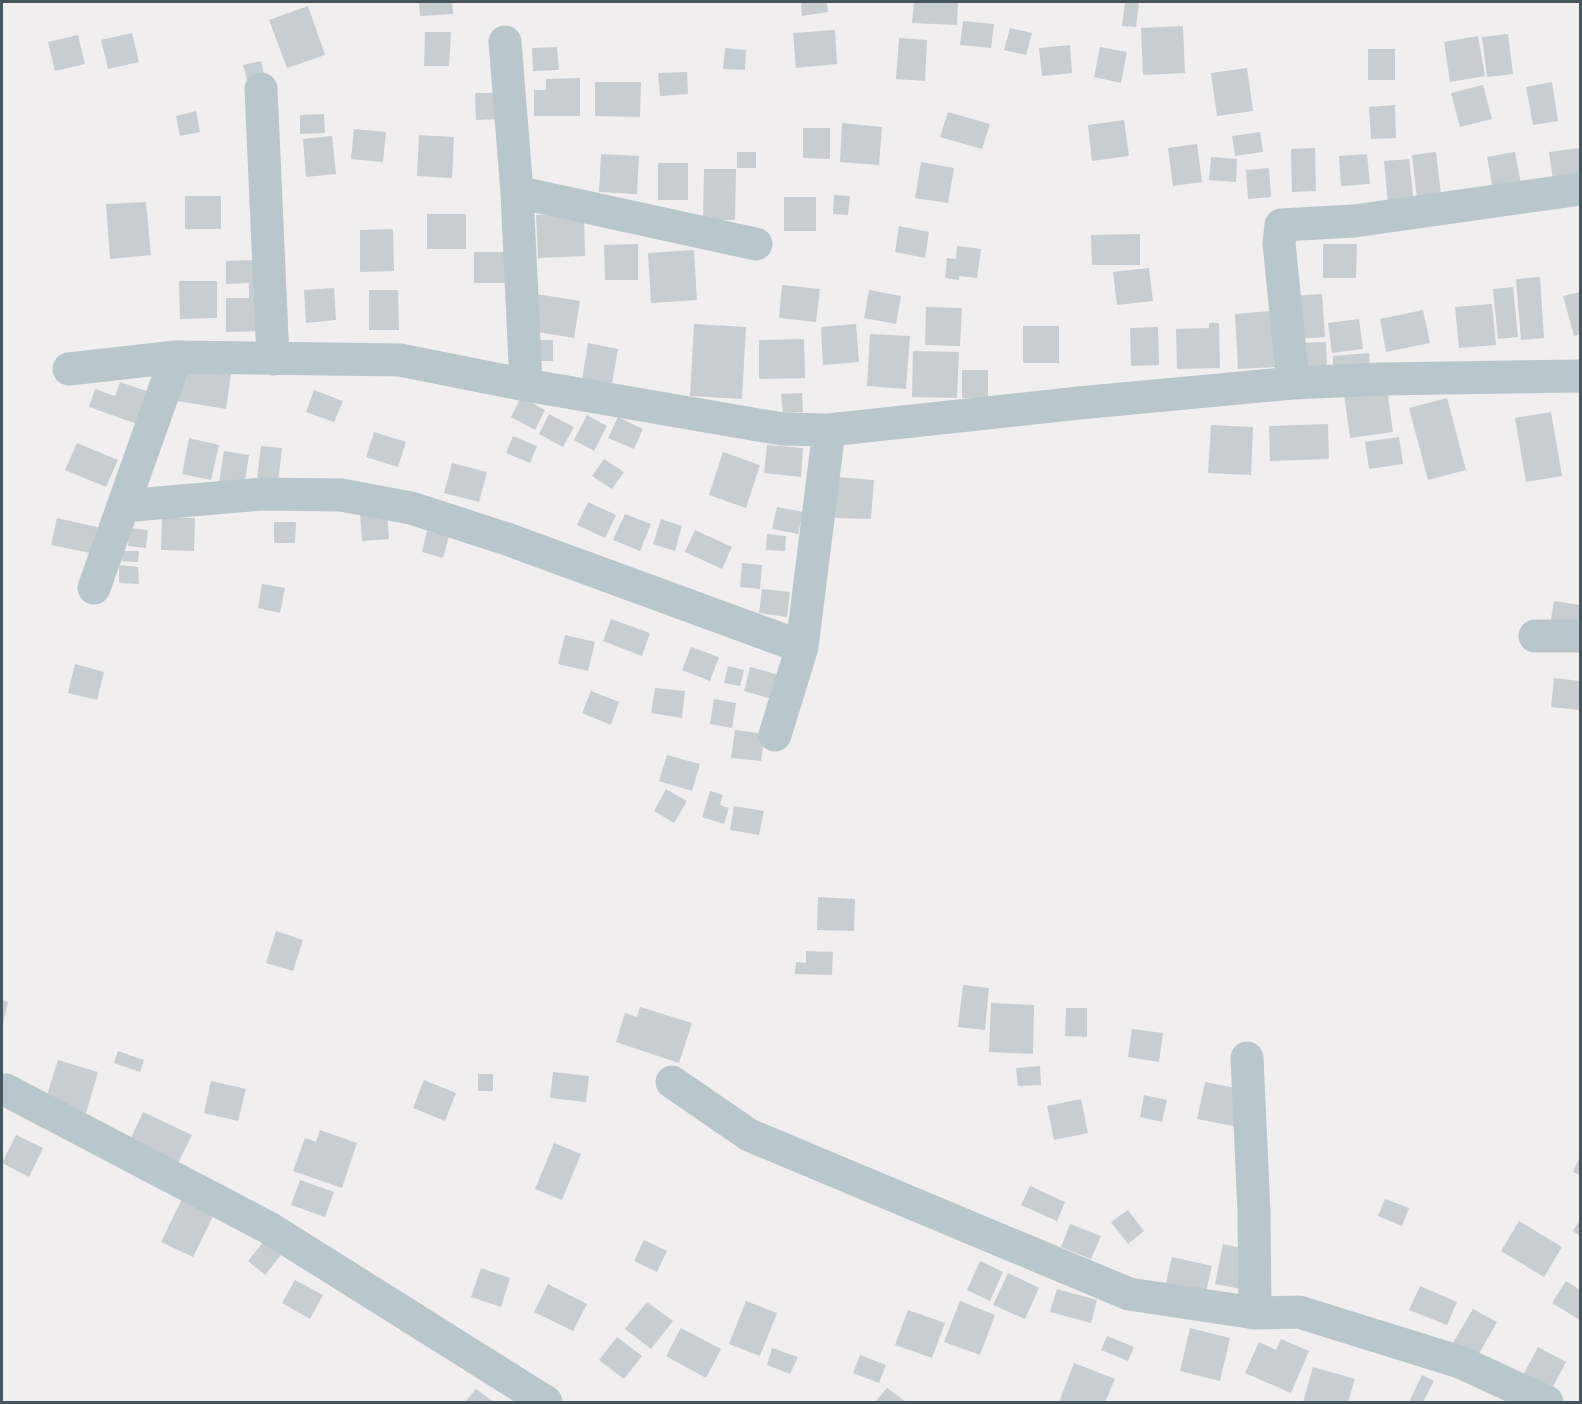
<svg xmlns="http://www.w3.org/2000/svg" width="1582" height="1404" font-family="'Golos Text',sans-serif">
  <rect width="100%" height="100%" fill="#f1eeef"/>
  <path fill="#c8cdd1" d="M419,2H452L453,14L420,16Z
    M801,2H827L828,12L802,16Z
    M914,2H958L957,25L912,23Z
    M1125,2H1139L1136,27L1122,26Z
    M308,6L325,55L287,68L269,20Z
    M963,21L994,24L991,48L960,45Z
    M1183,26L1185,73L1143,75L1141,28Z
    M1010,28L1032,33L1026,55L1004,50Z
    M835,30L837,64L796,68L793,33Z
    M425,32H451L449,66H424Z
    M132,33L139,62L108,69L101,40Z
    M1508,34L1513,74L1487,77L1482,37Z
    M78,35L85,64L55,71L48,42Z
    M1478,36L1485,76L1450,82L1444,42Z
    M899,38L927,40L925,81L896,79Z
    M1070,45L1072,73L1042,76L1039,48Z
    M557,47L559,70L533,71L532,48Z
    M1100,47L1127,52L1121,83L1094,77Z
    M725,48L746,50L745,70L723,69Z
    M1368,49H1395V80H1368Z
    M261,61L266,83L249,87L243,65Z
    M1247,68L1253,111L1217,116L1211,73Z
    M687,72L688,94L660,96L658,73Z
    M580,78V116H534V90H546V79Z
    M595,82H641L640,117L595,116Z
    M1552,82L1558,121L1533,125L1526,87Z
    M1483,85L1492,119L1460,127L1451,93Z
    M475,93H499L500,119L476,120Z
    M1395,105L1396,138L1371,139L1369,107Z
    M196,111L200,132L180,136L176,116Z
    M948,112L990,124L982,149L940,137Z
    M324,114L325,133L300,134V115Z
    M1124,120L1129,156L1092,161L1088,125Z
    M842,123L882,127L879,165L840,162Z
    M803,128H830V159L803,158Z
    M354,129L386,132L383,162L351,159Z
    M1260,132L1263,152L1235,156L1232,136Z
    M419,135L454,137L452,178L417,176Z
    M332,136L336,174L306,177L303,139Z
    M1197,144L1202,182L1173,186L1168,148Z
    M1315,148L1316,191L1292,192L1291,149Z
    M1580,148V184L1554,187L1549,152Z
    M737,152H756V168H737Z
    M1436,152L1441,195L1417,198L1412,155Z
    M1515,152L1522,189L1494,195L1487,157Z
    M601,154L639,156L637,194L599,192Z
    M1367,154L1370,184L1341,186L1339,156Z
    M1211,157L1237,159L1236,182L1209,180Z
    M1409,159L1414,203L1388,205L1384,161Z
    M921,162L954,168L948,203L915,198Z
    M658,163H688V200H658Z
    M1269,168L1271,197L1248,199L1246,170Z
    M704,169H736L735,220H703Z
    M834,195L850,196L848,215L833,214Z
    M185,196H221V229H185Z
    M784,197H816V231H784Z
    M146,202L151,255L110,259L106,204Z
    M427,214H466V249H427Z
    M584,214L585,256L538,258L536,215Z
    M899,226L929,232L925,258L895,252Z
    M393,229L394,271L360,272V230Z
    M1140,234V265H1092L1091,235Z
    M638,244V280H605L604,245Z
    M1323,244H1357L1356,278H1323Z
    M957,246L981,249L977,278L959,276V280L945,278L947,258L956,259Z
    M694,250L697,300L651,303L648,253Z
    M474,252H510V283H474Z
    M260,260L262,331L226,332V298H249V283L226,284V261Z
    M1149,268L1153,301L1117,305L1113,272Z
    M1540,277L1544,338L1521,340L1516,279Z
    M179,281H217V318L180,319Z
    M782,285L820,289L816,322L779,318Z
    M1513,287L1518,337L1498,339L1493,289Z
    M334,288L336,320L306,323L304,290Z
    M369,290H398L399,330H369Z
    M869,290L901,296L896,324L864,318Z
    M1580,292V334L1574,336L1563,296Z
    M536,294L580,301L574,338L530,331Z
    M1322,294L1325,337L1296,339L1293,296Z
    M1492,304L1496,345L1459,348L1455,307Z
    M926,307L962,308L960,346L925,345Z
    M1423,310L1430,343L1386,352L1380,319Z
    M1271,311L1275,367L1238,369L1235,314Z
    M1359,319L1363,349L1332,353L1328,323Z
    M1209,323H1219L1220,368L1177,369L1176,329L1209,328Z
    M694,324L746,327L742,399L690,396Z
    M856,324L859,362L823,365L821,327Z
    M1023,326H1059V363H1023Z
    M1158,327L1159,365L1131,366L1130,328Z
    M870,334L910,336L906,389L867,386Z
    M804,339L805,378L759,379V340Z
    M533,340H553V361H533Z
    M1326,342L1327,367L1299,368L1298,343Z
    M588,343L618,349L612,384L582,379Z
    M913,351L959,352L957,398L912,397Z
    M1369,353L1370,368L1333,371V356Z
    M182,367L231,374L226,409L177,401Z
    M962,370H988V398H962Z
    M120,382L152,393L140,425L89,407L95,389L115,396Z
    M1387,388L1393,432L1350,438L1344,394Z
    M314,390L343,401L334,422L306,412Z
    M802,393L803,412L783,413L781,394Z
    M521,397L545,410L535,430L511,417Z
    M1447,398L1466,470L1428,480L1409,408Z
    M1551,412L1562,476L1526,482L1515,418Z
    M549,414L574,427L563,447L539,434Z
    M587,415L607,426L594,451L574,440Z
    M618,417L643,429L634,449L608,438Z
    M1328,424L1329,459L1270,461L1269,426Z
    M1211,425L1253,427L1251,475L1208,473Z
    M374,432L406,442L398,467L366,457Z
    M513,436L537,446L530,463L506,453Z
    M1399,437L1403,464L1369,469L1365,442Z
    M189,438L219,445L211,480L182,474Z
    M77,443L118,460L106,487L65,470Z
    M767,445L803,448L801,477L764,473Z
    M261,446L282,448L278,482L257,479Z
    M224,451L249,455L244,487L219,483Z
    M723,452L760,465L746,508L709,495Z
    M604,459L624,472L612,489L592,476Z
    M452,463L487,472L479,502L444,493Z
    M837,477L874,480L871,519L834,518Z
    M588,502L616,515L605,538L577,525Z
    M777,507L803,512L798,534L772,529Z
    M387,511L389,539L362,541L360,513Z
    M625,514L651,524L640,551L613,540Z
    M162,517L195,518L194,551L161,550Z
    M57,518L101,528L95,554L51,545Z
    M661,519L682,526L675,551L653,544Z
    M274,522H296L295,543H274Z
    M130,528L148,530L146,548L128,546Z
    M695,530L732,547L722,569L685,552Z
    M427,531L449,536L443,558L422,552Z
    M767,534L786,536L785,551L766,550Z
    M123,551H139L138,562L122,561Z
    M742,563L762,565L760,589L740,587Z
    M119,565L138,567L139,584L119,583Z
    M262,584L285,588L280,613L258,608Z
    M762,589L790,592L787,617L759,613Z
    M1554,601L1580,605V630L1550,625Z
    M611,619L650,633L642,656L603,641Z
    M565,635L595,642L588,671L558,664Z
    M691,647L719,657L710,681L682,670Z
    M75,664L104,672L97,700L68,693Z
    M728,666L744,670L740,686L724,683Z
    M750,667L779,675L772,699L744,691Z
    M1554,678L1580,681V710L1551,707Z
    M655,688L685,691L682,718L651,713Z
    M591,691L619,702L611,725L582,713Z
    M714,699L736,703L732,728L710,724Z
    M735,730L765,734L761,761L731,758Z
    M667,755L700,764L692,791L659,781Z
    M666,789L687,801L674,823L654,811Z
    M710,791L723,795L720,805L729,808L724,824L702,817Z
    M734,806L764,811L759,835L730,830Z
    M818,897L855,899L854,931L817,930Z
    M276,931L303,940L293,971L266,963Z
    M806,951L833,952L832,975L795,974L796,962L806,963Z
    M963,985L989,988L985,1030L958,1027Z
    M2,1000L8,1002L2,1028Z
    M991,1003L1034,1005L1033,1054L989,1052Z
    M640,1007L692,1023L679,1063L616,1042L625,1013L637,1017Z
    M1066,1008H1087V1037L1065,1036Z
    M1132,1029L1163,1033L1159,1062L1128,1057Z
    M118,1051L144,1060L140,1072L114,1063Z
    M58,1060L98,1072L86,1113L45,1101Z
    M1040,1066L1041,1085L1018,1086L1016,1068Z
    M553,1072L589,1076L586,1102L550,1098Z
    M478,1074H493V1091H478Z
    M424,1080L456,1093L445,1121L413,1108Z
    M211,1081L246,1089L238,1121L204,1113Z
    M1205,1082L1245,1090L1238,1127L1197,1119Z
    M1144,1095L1167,1100L1162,1122L1140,1117Z
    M1081,1099L1088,1133L1054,1140L1047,1106Z
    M143,1112L192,1135L173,1173L129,1142Z
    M320,1130L357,1143L342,1188L293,1171L305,1138L316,1142Z
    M16,1135L43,1148L29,1177L2,1163Z
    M554,1143L581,1154L562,1200L535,1189Z
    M1580,1156V1175L1573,1172Z
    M300,1180L334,1192L325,1217L291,1205Z
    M1030,1186L1065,1202L1057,1221L1021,1205Z
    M182,1199L214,1214L193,1257L161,1242Z
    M1385,1199L1409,1208L1402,1226L1378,1216Z
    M1128,1210L1144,1231L1128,1244L1111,1222Z
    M1580,1220V1236L1573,1231Z
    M1519,1221L1562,1247L1544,1277L1501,1251Z
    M1070,1224L1101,1236L1091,1259L1061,1247Z
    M644,1240L667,1251L657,1272L634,1261Z
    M264,1241L281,1255L265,1275L248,1261Z
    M1223,1244L1249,1250L1241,1289L1215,1284Z
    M1172,1257L1212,1266L1205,1296L1165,1287Z
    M980,1261L1003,1272L990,1301L967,1290Z
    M481,1268L510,1278L501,1307L471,1297Z
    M1008,1273L1039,1288L1025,1319L993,1305Z
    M295,1280L323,1295L310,1319L282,1303Z
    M1566,1281L1580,1290V1320L1552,1303Z
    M548,1284L587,1304L573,1331L534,1312Z
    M1420,1286L1457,1302L1447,1325L1409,1310Z
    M1057,1289L1097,1300L1091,1323L1050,1312Z
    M746,1301L777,1313L760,1356L729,1344Z
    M960,1301L995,1315L980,1355L944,1342Z
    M647,1302L673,1321L651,1349L625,1329Z
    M1473,1309L1497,1322L1476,1359L1451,1346Z
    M908,1310L945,1323L932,1358L895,1345Z
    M681,1328L721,1349L706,1378L666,1356Z
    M1190,1328L1230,1338L1220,1381L1180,1371Z
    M1107,1336L1134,1347L1128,1361L1101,1350Z
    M617,1337L642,1356L624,1379L599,1360Z
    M1281,1339L1309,1351L1291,1393L1245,1373L1259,1342L1276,1350Z
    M1538,1347L1566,1362L1549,1394L1521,1379Z
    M772,1348L798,1357L790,1374L767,1365Z
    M860,1355L886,1365L879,1383L853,1373Z
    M1074,1363L1115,1379L1105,1402H1059Z
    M1313,1367L1355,1379L1348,1402H1303Z
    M1422,1375L1434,1381L1423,1402H1409Z
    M887,1388L906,1402H875Z
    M476,1389L494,1402H465Z"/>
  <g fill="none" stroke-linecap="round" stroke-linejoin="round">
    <path stroke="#b9c6cc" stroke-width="33" d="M505,42L517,192L526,385
      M261,89L273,359
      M517,192L756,244
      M69,369L176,357L400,360L526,385L782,429L829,430L1079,403L1293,383L1382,379L1580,376
      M1293,383L1279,243L1281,225L1354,221L1580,189
      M123,506L262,494L341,495L411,508L507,539L802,647
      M94,588L176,357
      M1535,636H1580
      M775,735L802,647L829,430
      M1247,1058L1254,1212L1255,1313
      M672,1082L749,1135L1129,1294L1255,1313L1299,1312L1460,1362L1547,1402
      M6,1090L269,1228L546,1402"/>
  </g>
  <rect width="1582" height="1404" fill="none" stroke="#46565d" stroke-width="6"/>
</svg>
